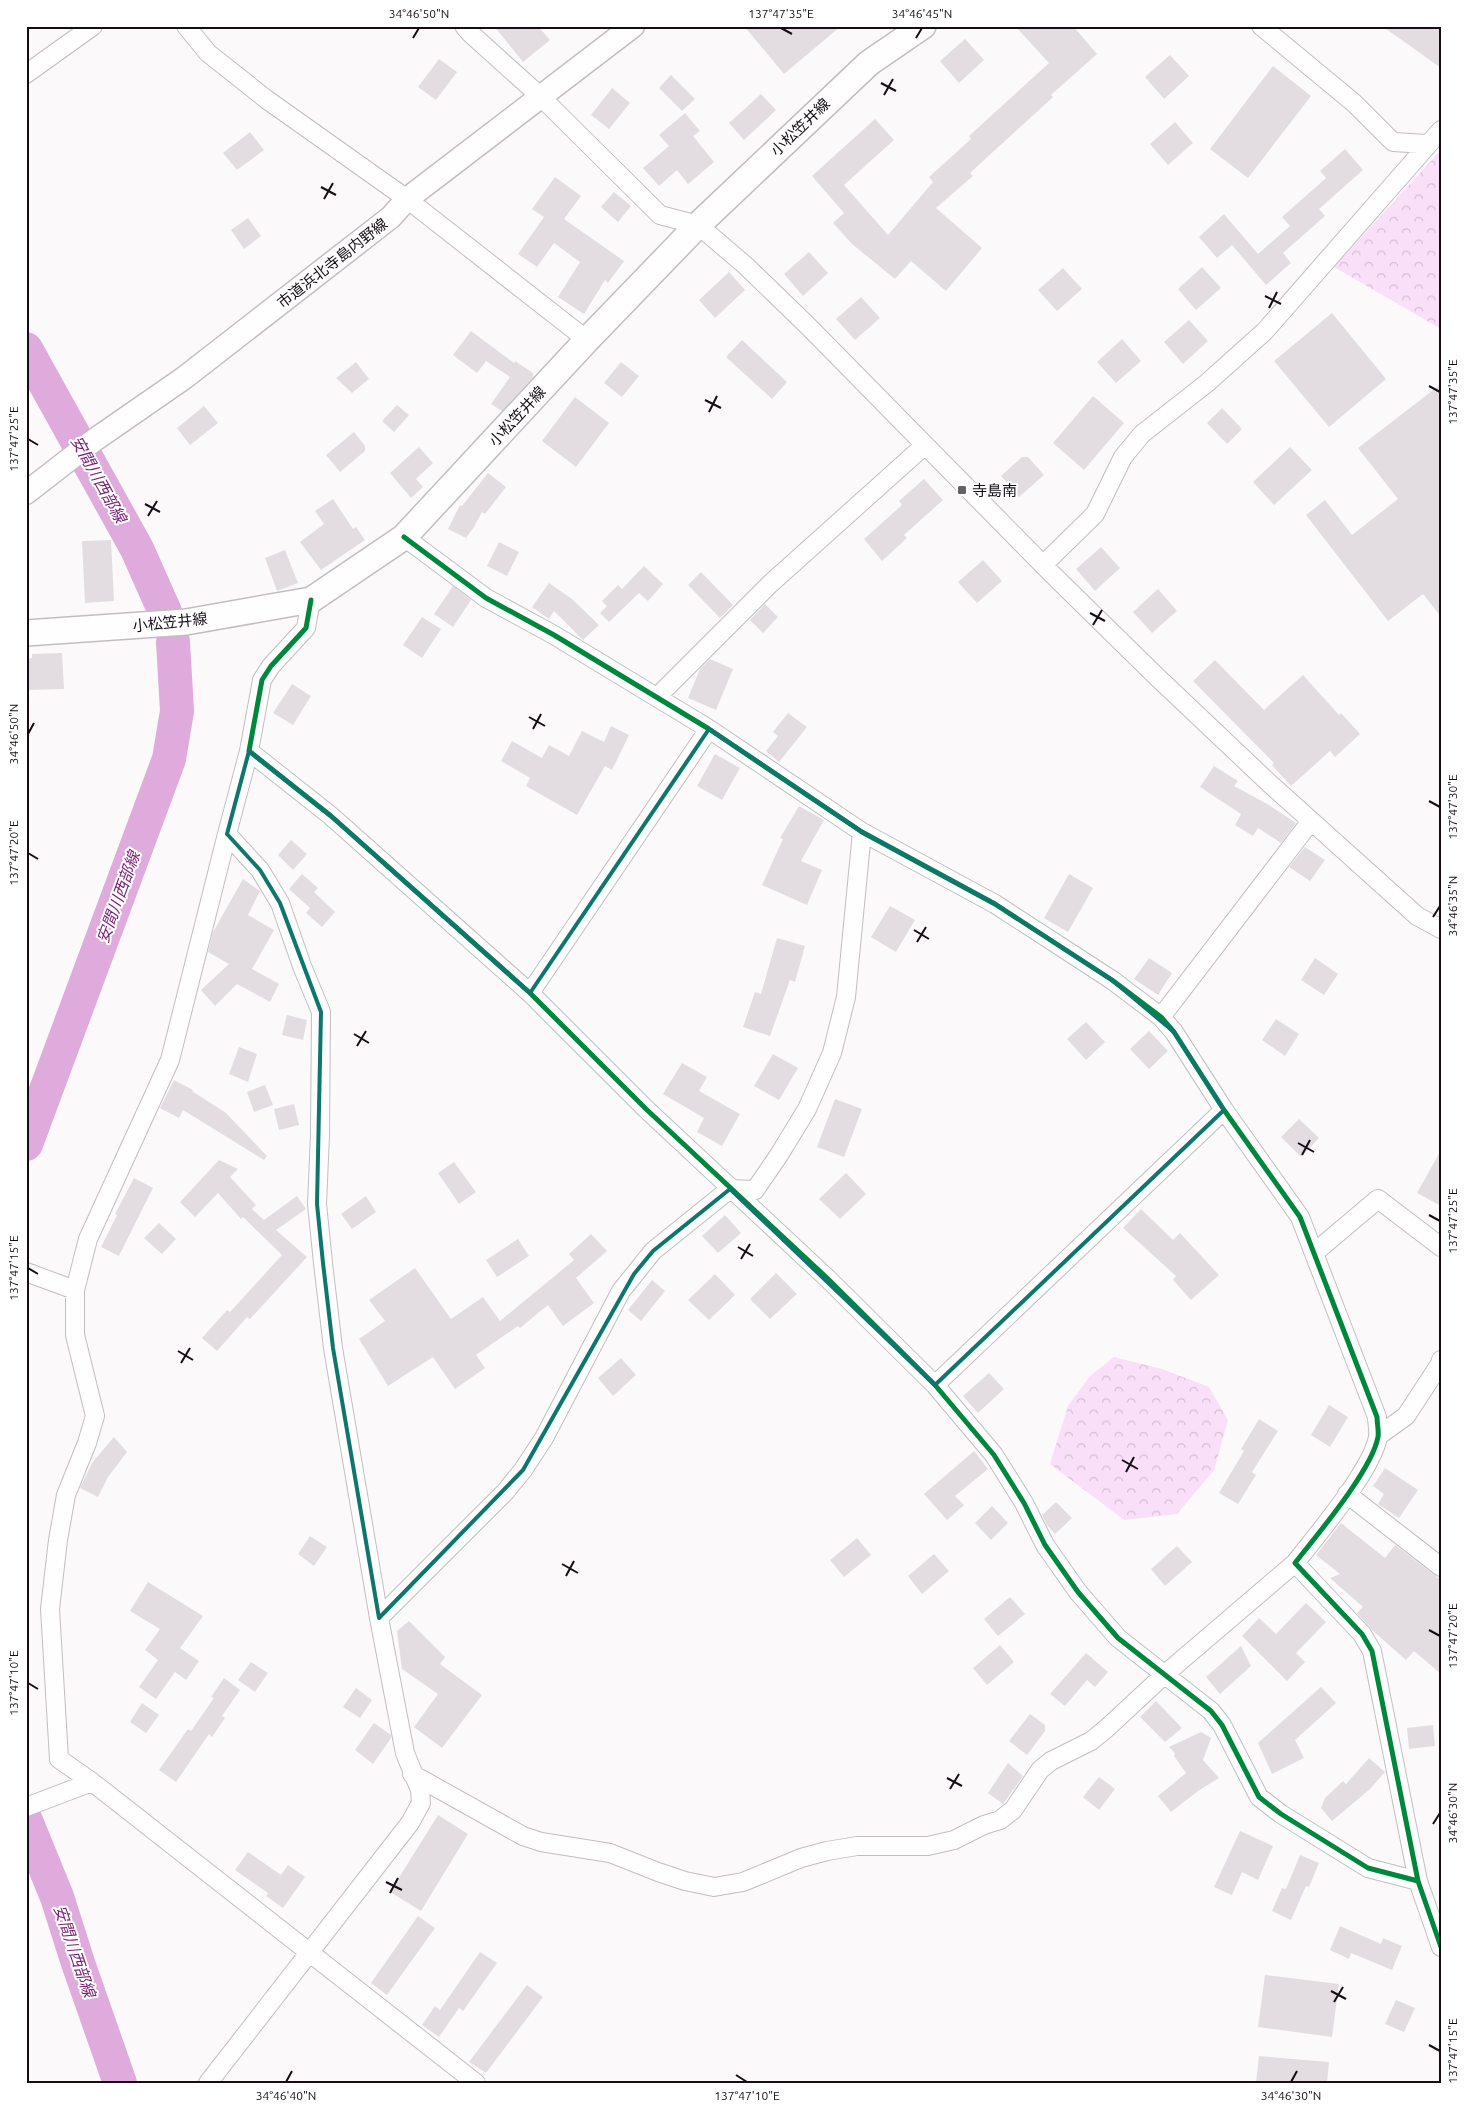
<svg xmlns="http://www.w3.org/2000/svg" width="1467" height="2109" font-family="Ubuntu,'Noto Sans JP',sans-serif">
  <defs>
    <pattern id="forest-crowns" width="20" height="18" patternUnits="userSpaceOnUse" patternTransform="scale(1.25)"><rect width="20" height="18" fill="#f9dff7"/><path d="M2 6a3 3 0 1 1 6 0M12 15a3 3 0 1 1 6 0" fill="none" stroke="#d5bed3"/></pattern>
  </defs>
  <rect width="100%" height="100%" fill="#fcf9fb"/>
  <path fill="url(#forest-crowns)" d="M1441,150V329L1334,267Z
    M1114,1357L1162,1369L1209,1387L1228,1420L1214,1470L1177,1514L1124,1520L1050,1464L1068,1406L1090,1376Z"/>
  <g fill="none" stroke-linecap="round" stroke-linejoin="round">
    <path stroke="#dfabdc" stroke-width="34" d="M26,349L137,549L165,612
      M26,1144L169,759L177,711L173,642
      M26,1821L57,1897L78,1963L120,2083"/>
  </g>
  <path fill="#e3dde1" d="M494,26H538L550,40L523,62Z
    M744,26H841L784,74Z
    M1015,26H1073L1097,54L1051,95L1053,97L970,173L973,176L936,208L982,248L946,291L911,261L895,279L852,244L833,223L844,213L812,176L875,119L894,140L844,185L888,235L933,182L929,177L971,139L969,136L1049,63Z
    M1382,26H1441V68Z
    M965,39L984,60L959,83L940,61Z
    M1170,55L1189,76L1164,99L1145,77Z
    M439,59L457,72L436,100L418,87Z
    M1273,66L1311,96L1248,178L1210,149Z
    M671,75L695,99L682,111L659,88Z
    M612,88L630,103L609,129L591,115Z
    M761,94L776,110L744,140L729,123Z
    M685,113L700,131L693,136L714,162L688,184L677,170L659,186L643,168L669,146L659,135Z
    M1175,122L1193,143L1168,165L1150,144Z
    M250,132L264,150L237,170L223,153Z
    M1345,149L1363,170L1319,209L1325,216L1283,253L1291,263L1266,285L1232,245L1217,258L1199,237L1224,214L1258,254L1290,226L1282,217L1326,178L1320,171Z
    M555,177L581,196L564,219L624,261L608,283L605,280L584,314L558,297L580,262L554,243L537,267L518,254L544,217L532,209Z
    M614,192L631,206L618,222L601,207Z
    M248,218L261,236L244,249L231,230Z
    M809,252L828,273L803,296L784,274Z
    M1202,267L1221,288L1196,310L1178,289Z
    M1063,268L1082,289L1057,311L1038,290Z
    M729,272L745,290L715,318L699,300Z
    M861,297L880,318L855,340L836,319Z
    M1332,313L1386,379L1329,427L1274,361Z
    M1189,320L1208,341L1183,364L1164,342Z
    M471,331L514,363L515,361L533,373V377L502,411L491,404L510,377L486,361L477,373L453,355Z
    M1122,339L1141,361L1116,383L1097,362Z
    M742,340L787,382L772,399L726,357Z
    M356,362L369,379L352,393L336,378Z
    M621,362L639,376L622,397L604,383Z
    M1441,384V617L1423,594L1388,621L1306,515L1325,500L1352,535L1398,499L1358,448Z
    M1093,396L1124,423L1084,470L1053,443Z
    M575,397L609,423L576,467L542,441Z
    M397,405L409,415L394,432L382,421Z
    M204,406L218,423L190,445L177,428Z
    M1222,408L1242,429L1227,444L1207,423Z
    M354,432L365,446V451L340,472L326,455Z
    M419,447L433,463L416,479L423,487L411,498L390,473Z
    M1290,447L1312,470L1274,505L1253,482Z
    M1022,457H1028L1044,475L1019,497L1001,476Z
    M488,473L506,487L485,514L482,512L474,527L466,538L448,529L460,505L462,506Z
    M924,479L943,500L904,535L907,538L882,561L864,539L902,505L899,501Z
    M333,499L353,529L356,527L365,540L321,570L300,542L324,524L315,511Z
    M111,540L114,601L85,603L82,541Z
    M499,542L519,552L507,576L487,566Z
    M1101,547L1120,568L1095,591L1076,569Z
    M285,550L298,583L277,591L265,558Z
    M983,560L1002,581L977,603L958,582Z
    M644,566L663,584L648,601L639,593L609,622L600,613L607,606L602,601L618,585L622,589Z
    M701,572L733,605L720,618L688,585Z
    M549,583L572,599L599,625L583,640L554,611L549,619L532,607Z
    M453,586L471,600L453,627L434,614Z
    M1158,589L1177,611L1152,633L1133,612Z
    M765,604L778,617L763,633L750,620Z
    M422,617L441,629L422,658L403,645Z
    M62,653L64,689L26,690V659L32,658V654Z
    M710,659L733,669L716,710L688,698L700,669Z
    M1215,660L1264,710L1303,675L1339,715L1341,713L1360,734L1335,757L1330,751L1291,786L1272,765L1274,763L1193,681Z
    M292,684L311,696L293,725L273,713Z
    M788,713L807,727L779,762L766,751L778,736L773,732Z
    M611,726L629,735L612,770L605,766L577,815L526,786L530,778L501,761L512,741L542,758L549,745L569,756L582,731L604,742Z
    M715,754L740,768L722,800L697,786Z
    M1214,766L1238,781L1234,786L1269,805L1296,823L1281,843L1258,828L1253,836L1235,825L1241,814L1200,787Z
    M799,806L824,820L801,861L822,870L807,905L762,885L783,839L780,838Z
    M291,840L307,854L293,870L278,855Z
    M1305,847L1325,860L1310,881L1289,867Z
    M302,874L318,888L314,892L335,912L322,927L306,913L310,908L289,889Z
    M1069,874L1093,888L1068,932L1044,918Z
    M243,879L260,891L248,915L274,930L252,969L279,984L270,1002L237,984L215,1006L201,990L229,964L208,952L213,932Z
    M890,906L915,920L896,952L871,937Z
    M777,938L805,946L795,982L790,980L770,1036L743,1027L755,992L761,994Z
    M1149,958L1172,973L1158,995L1134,979Z
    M1315,958L1338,974L1324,995L1301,980Z
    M287,1015L307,1020L303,1040L282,1035Z
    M1276,1019L1299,1034L1285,1056L1262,1040Z
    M1086,1022L1105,1042L1086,1060L1067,1039Z
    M1149,1031L1168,1051L1149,1069L1130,1049Z
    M239,1047L257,1054L248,1082L229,1074Z
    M773,1054L798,1068L779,1100L754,1086Z
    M682,1063L707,1077L699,1091L740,1114L722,1146L697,1132L704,1118L663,1094Z
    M174,1080L193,1090L192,1091L226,1113L267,1156L264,1160L183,1110L179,1118L160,1108Z
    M265,1085L273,1105L254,1112L247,1092Z
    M835,1099L862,1109L844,1157L817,1147Z
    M294,1104L299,1125L279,1130L274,1109Z
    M1299,1119L1319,1138L1301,1157L1281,1137Z
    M1441,1150V1206L1417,1193Z
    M219,1160L238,1169L230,1177L256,1205L250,1211L252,1209L264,1220L297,1196L306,1209L276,1230L307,1257L250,1319L247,1317L217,1351L202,1338L227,1310L230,1312L282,1255L243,1217L241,1219L218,1193L195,1217L180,1202Z
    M454,1162L476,1192L459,1204L438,1173Z
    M846,1173L866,1194L840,1219L819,1199Z
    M134,1178L153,1188L119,1256L101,1247L117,1215L115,1214Z
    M366,1196L376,1212L352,1229L341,1214Z
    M1141,1209L1173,1240L1180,1233L1219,1275L1191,1300L1173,1280L1176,1276L1123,1228Z
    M725,1215L741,1233L718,1253L702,1236Z
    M159,1223L176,1239L162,1254L144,1238Z
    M591,1234L607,1251L576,1278L594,1303L563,1326L548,1305L520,1328L518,1326L476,1355L485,1368L455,1389L433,1357L388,1386L359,1339L385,1321L369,1300L415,1268L451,1319L483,1297L500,1321L574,1260L569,1254Z
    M518,1239L529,1256L497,1277L486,1260Z
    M776,1273L797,1294L770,1319L750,1299Z
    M715,1274L735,1295L709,1320L688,1300Z
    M652,1280L665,1291L641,1321L628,1310Z
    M621,1358L636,1375L613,1396L598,1378Z
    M989,1373L1004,1389L978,1413L963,1396Z
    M1329,1405L1348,1417L1330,1447L1311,1435Z
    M1259,1419L1278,1431L1252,1472L1256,1475L1238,1504L1219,1493L1244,1451L1241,1449Z
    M114,1437L127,1452L108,1477L98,1497L80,1488L92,1463Z
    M974,1451L988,1469L955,1496L964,1505L947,1520L924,1494Z
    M1385,1468L1418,1490L1399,1518L1378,1504L1384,1494L1373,1486Z
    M1056,1502L1072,1518L1055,1534L1047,1525L1042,1515Z
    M992,1506L1008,1523L991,1540L975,1523Z
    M1341,1523L1385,1558L1395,1545L1441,1580V1674L1414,1651L1406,1660L1372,1630L1357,1613L1363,1607L1330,1578L1340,1574L1316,1555Z
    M310,1536L327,1547L314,1566L298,1554Z
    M857,1538L871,1555L844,1577L830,1560Z
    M1177,1546L1192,1562L1165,1586L1151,1569Z
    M934,1554L949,1571L922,1594L908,1576Z
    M148,1582L203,1616L180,1648L199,1661L186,1680L175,1672L156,1699L139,1687L158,1660L145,1650L160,1629L130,1611Z
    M1010,1597L1025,1614L998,1636L984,1619Z
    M1306,1603L1326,1622L1296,1653L1305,1662L1287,1681L1242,1636L1259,1618L1276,1634Z
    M409,1621L445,1657L440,1664L482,1695L442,1748L414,1727L438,1694L402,1669L397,1631Z
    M1000,1645L1014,1662L987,1685L973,1668Z
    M1241,1646L1251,1666L1220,1694L1206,1677Z
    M1086,1653L1108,1672L1095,1687L1087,1680L1065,1706L1050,1694Z
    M251,1662L268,1673L255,1692L238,1680Z
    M224,1678L240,1690L222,1716L225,1718L212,1737L209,1734L176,1782L159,1770L188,1729L191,1731L214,1698L211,1697Z
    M1321,1687L1336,1703L1295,1740L1304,1758L1272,1774L1258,1743Z
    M356,1688L372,1700L360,1718L343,1707Z
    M1156,1701L1182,1728L1165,1742L1140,1717Z
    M142,1703L159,1715L146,1733L130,1722Z
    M1030,1714L1045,1725V1731L1027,1755L1009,1741Z
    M374,1723L391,1735V1738L373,1764L355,1750Z
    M1433,1725L1435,1746L1409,1749L1407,1728Z
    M1201,1732L1211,1738L1203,1760L1219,1778L1198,1791L1171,1812L1158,1796L1186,1773L1174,1756L1175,1753L1169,1747Z
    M1369,1758L1385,1772L1369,1790L1332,1821L1321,1808L1325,1798L1343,1781L1346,1784Z
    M1008,1763L1023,1776L1003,1804L988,1793Z
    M1099,1777L1115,1789L1099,1810L1083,1797Z
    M438,1815L468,1834L421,1911L390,1892Z
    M1240,1831L1273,1846L1258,1880L1242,1872L1232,1895L1214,1887Z
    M248,1852L281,1875L288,1865L305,1877L283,1908L266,1896L268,1893L235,1870Z
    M1300,1855L1319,1863L1309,1887L1306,1886L1291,1920L1272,1911L1282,1888L1286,1889Z
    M418,1916L435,1928L387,1995L371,1983Z
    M1340,1926L1381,1944L1383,1938L1402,1946L1392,1970L1351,1953L1349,1959L1330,1950Z
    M480,1952L497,1963L463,2011L459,2008L439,2037L422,2025L435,2006L440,2010Z
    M1265,1975L1339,1984L1332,2037L1258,2027Z
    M527,1985L543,1997L486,2073L469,2062Z
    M1396,2000L1415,2008L1404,2032L1385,2024Z
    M1259,2056L1329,2062L1327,2083H1256Z"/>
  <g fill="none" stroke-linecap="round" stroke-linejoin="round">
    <defs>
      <path id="minor" d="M186,26L208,53L266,99L407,199L587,340
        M464,26L470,33L541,97L660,215L698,225L746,266L808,326L1051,573L1156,676L1269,783L1417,916L1441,929
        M1261,26L1354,103L1393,142L1427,144
        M26,74L93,26
        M404,537L486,598L554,635L709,729L862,832L995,904L1112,980L1161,1017L1174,1032L1224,1110L1300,1217L1377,1417C1377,1423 1379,1431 1378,1437C1372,1470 1317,1535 1295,1563L1362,1634L1372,1651L1418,1881L1441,1947
        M1043,565L1095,514L1123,457L1142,434L1207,383L1265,331L1441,130
        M311,600L306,628L271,666L262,680L249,751L331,816L530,993L646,1109L827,1278L935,1385L994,1455L1024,1503L1045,1545L1078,1592L1118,1638L1211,1711L1222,1725L1259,1797L1281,1814L1368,1868L1418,1881
        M657,697L770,584L925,445
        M227,834L170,1060L88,1239L75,1290V1335L95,1416L87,1443L66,1495L58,1540L50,1609L59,1759L92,1782L476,2083
        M530,993L709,729
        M1161,1017L1311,821
        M1314,1253L1378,1199L1441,1247
        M26,1272L75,1290
        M935,1385L1224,1110
        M1378,1436L1406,1416L1440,1364L1441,1360
        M1347,1494L1441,1567
        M379,1618L505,1492L523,1470L544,1438L621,1291L653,1251L730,1189L755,1190L779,1155L807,1109L832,1053L846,997L862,832
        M412,1774L523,1836L541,1842L610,1853L658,1872L685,1881L714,1887L743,1882L801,1858L827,1851L857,1846H928L954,1840L984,1825L1000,1820L1013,1810L1040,1770L1051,1761L1091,1741L1107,1728L1164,1675L1295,1563
        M26,1807L92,1782
        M208,2083L410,1823L421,1803L420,1790L405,1753L379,1618L333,1348L323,1263L317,1204L320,1135L321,1012L302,966L280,903L260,870L227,834L249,751"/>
      <path id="tertiary" d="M26,493L93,441L184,378L391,217L407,199L633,26"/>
      <path id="secondary" d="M26,633L186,622L311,600L404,537L587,340L698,225L869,63L923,26"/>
    </defs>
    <use href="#minor" stroke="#c3bdc2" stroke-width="20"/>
    <use href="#tertiary" stroke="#c3bdc2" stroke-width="25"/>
    <use href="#secondary" stroke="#c3bdc2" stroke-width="28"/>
    <use href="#minor" stroke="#fffefe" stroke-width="18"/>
    <use href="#tertiary" stroke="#fffefe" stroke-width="22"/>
    <use href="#secondary" stroke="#fffefe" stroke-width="25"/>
    <defs>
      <path id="cycleway" d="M404,537L486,598L554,635L709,729L862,832L995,904L1112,980L1161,1017L1174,1032L1224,1110L1300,1217L1377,1417C1377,1423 1379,1431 1378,1437C1372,1470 1317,1535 1295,1563L1362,1634L1372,1651L1418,1881L1441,1947
        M311,600L306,628L271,666L262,680L249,751L331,816L530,993L646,1109L827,1278L935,1385L994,1455L1024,1503L1045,1545L1078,1592L1118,1638L1211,1711L1222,1725L1259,1797L1281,1814L1368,1868L1418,1881"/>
    </defs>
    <use href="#cycleway" stroke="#fff" stroke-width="8"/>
    <use href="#cycleway" stroke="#00873e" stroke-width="5"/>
  </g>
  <path fill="none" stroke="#0f766e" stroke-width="4" stroke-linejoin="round" d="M709,729L862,832L995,904L1112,980L1174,1032L1224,1110L935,1385L730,1189L653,1251L634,1274L523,1470L379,1618L333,1348L323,1263L317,1204L321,1012L280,903L260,870L227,834L249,751L331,816L530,993Z"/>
  <path fill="none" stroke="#140d14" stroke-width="2" d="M781,28L792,34M413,38L419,28M916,38L922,28M881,83L896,91M884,95L893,79M321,187L336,195M324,199L333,183M1265,296L1281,304M1269,308L1277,292M1429,386L1440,392M705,400L721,408M709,412L717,396M28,439L38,445M145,504L160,512M148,516L157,501M1090,613L1105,621M1093,625L1102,610M529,717L545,726M533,729L541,714M28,734L34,723M1429,801L1440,807M28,853L38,859M1433,917L1440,906M914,930L929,939M917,942L926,927M354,1034L369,1043M357,1046L366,1031M1298,1143L1314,1152M1302,1155L1310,1140M1429,1215L1440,1221M738,1247L753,1256M741,1259L750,1244M28,1268L38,1274M178,1351L193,1360M181,1363L190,1348M1122,1460L1138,1469M1126,1472L1134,1457M562,1564L578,1573M566,1576L574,1561M1429,1630L1440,1636M28,1683L38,1689M947,1778L962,1786M950,1789L959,1774M1433,1824L1440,1813M386,1882L402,1890M390,1893L398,1878M1331,1991L1346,1999M1334,2002L1343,1987M1429,2045L1440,2051M736,2075L747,2082M286,2082L292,2071M1291,2082L1297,2071"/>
  <rect fill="#656065" stroke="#fff" stroke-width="2" x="957" y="485" width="10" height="10" rx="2.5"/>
  <g text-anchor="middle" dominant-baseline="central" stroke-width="4" stroke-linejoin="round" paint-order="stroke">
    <g font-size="15" fill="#140d14" stroke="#fff">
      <text transform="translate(800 127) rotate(-44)">小松笠井線</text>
      <text transform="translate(332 263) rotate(-38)">市道浜北寺島内野線</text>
      <text transform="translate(517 416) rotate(-47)">小松笠井線</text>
      <text transform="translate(170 622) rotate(-6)">小松笠井線</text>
    </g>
    <g font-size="15" fill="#140d14" stroke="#fff" text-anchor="start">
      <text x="972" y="490">寺島南</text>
    </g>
    <g font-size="16" font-style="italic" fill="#761e74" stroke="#fff">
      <text transform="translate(99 479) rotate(61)">安間川西部線</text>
      <text transform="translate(118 897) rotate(-70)">安間川西部線</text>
      <text transform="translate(75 1951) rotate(71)">安間川西部線</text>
    </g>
  </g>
  <rect width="1467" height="2109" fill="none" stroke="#ffffff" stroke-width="55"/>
  <rect x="28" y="28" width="1412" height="2054" fill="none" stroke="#140d14" stroke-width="2"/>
  <g font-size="12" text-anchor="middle" fill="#140d14">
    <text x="419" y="18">34°46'50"N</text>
    <text x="781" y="18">137°47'35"E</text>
    <text x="922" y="18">34°46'45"N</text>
    <text transform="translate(1453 392) rotate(-90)" y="4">137°47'35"E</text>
    <text transform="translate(14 439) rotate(-90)" y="4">137°47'25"E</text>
    <text transform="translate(14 734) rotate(-90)" y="4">34°46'50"N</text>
    <text transform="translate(1453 807) rotate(-90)" y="4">137°47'30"E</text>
    <text transform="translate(14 853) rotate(-90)" y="4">137°47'20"E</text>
    <text transform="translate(1453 906) rotate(-90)" y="4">34°46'35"N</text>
    <text transform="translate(1453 1221) rotate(-90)" y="4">137°47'25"E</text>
    <text transform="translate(14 1268) rotate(-90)" y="4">137°47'15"E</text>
    <text transform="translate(1453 1636) rotate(-90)" y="4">137°47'20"E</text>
    <text transform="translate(14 1683) rotate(-90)" y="4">137°47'10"E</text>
    <text transform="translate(1453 1813) rotate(-90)" y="4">34°46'30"N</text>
    <text transform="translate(1453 2051) rotate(-90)" y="4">137°47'15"E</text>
    <text x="286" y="2100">34°46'40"N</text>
    <text x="747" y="2100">137°47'10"E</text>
    <text x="1291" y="2100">34°46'30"N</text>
  </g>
</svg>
